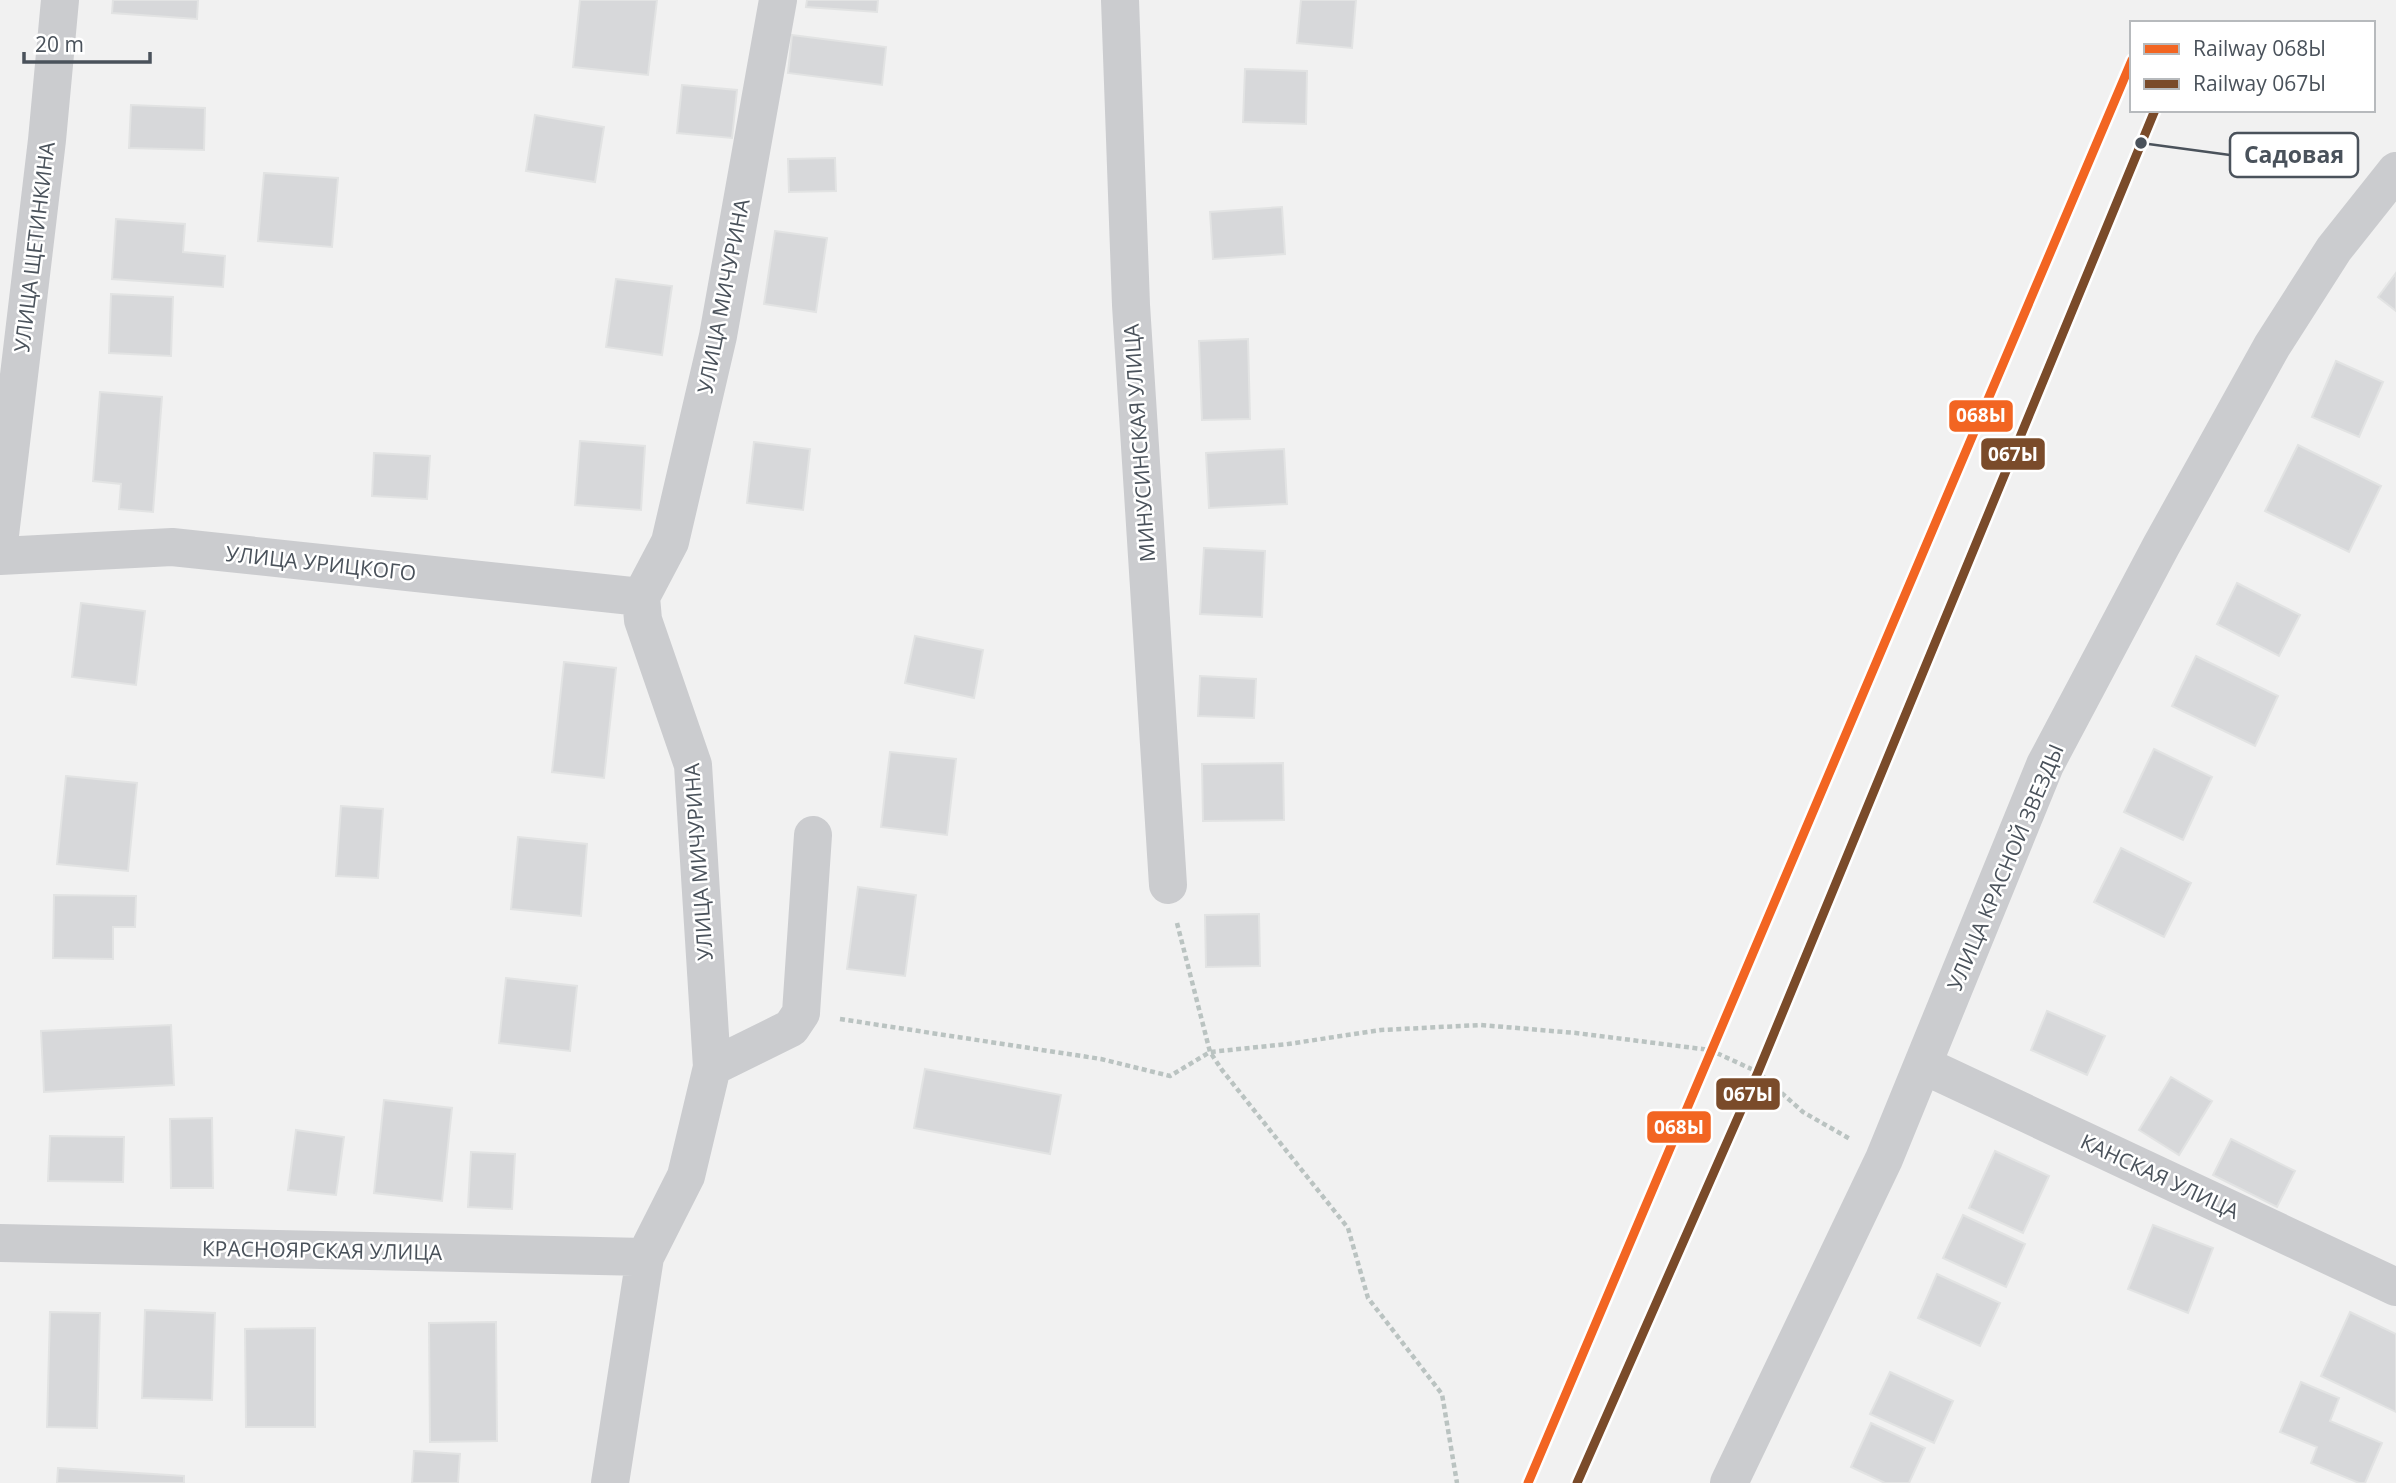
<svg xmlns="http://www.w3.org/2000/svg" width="2396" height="1483" font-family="'Open Sans',sans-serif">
  <rect width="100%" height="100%" fill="#f1f1f1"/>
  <path fill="#d7d8da" stroke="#e2e3e3" stroke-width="2" d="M113,0H198L197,19L112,13Z
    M580,0H657L648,75L573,67Z
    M807,0H878L877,12L806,7Z
    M1301,0H1356L1352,48L1297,43Z
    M792,35L886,47L882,85L788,73Z
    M1245,69L1307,71L1306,124L1243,122Z
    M682,85L737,90L732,138L677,133Z
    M131,105L205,108L204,150L129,148Z
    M535,115L604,127L595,182L526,171Z
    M835,158L836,191L789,192L788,159Z
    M264,173L338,178L332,247L258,241Z
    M1282,207L1285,254L1213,259L1210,212Z
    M116,219L185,224L183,252L225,256L223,287L112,279Z
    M775,231L827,238L816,312L764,304Z
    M2396,273V311L2378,297Z
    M616,279L672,286L662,355L606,347Z
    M111,294L173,297L171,356L109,353Z
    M1248,339L1250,419L1202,420L1199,341Z
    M2336,361L2383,382L2359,437L2312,417Z
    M100,392L162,397L153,512L119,509L121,484L93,481Z
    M580,441L645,446L641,510L575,505Z
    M754,442L810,449L803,510L747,503Z
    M2298,445L2381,486L2349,552L2265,511Z
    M1284,449L1287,504L1209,508L1206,453Z
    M374,453L430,456L427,499L372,496Z
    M1204,548L1265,551L1262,617L1200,614Z
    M2237,583L2300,615L2279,656L2217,624Z
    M81,603L145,611L136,685L72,677Z
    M915,636L983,650L974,698L905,683Z
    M2196,656L2278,696L2255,746L2172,706Z
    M564,662L616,668L604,778L552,772Z
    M1200,676L1256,679L1254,718L1198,716Z
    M2154,749L2212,777L2183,840L2124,812Z
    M890,752L956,759L947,835L881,827Z
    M1283,763L1284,820L1203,821L1202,764Z
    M66,776L137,783L128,871L57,864Z
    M341,806L383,809L378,878L336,876Z
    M518,837L587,844L581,916L511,909Z
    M2121,848L2191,883L2164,937L2094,902Z
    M858,887L916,895L905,976L847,969Z
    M54,895L136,896L135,927H113V959L53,958Z
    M1259,914L1260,966L1206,967L1205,915Z
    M506,978L577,986L570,1051L499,1043Z
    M2047,1011L2105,1036L2087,1075L2031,1050Z
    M171,1025L174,1085L44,1092L41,1031Z
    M925,1069L1061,1095L1050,1154L914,1128Z
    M2171,1077L2212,1101L2179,1155L2139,1130Z
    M384,1100L452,1108L442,1201L374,1193Z
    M212,1118L213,1188H171L170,1119Z
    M296,1130L344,1137L336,1195L288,1190Z
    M50,1136L124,1137L123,1182L48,1181Z
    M2231,1139L2295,1171L2277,1207L2213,1175Z
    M1995,1151L2049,1176L2023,1233L1969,1208Z
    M471,1152L515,1154L512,1209L468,1207Z
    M1963,1215L2025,1244L2006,1287L1943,1258Z
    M2153,1225L2213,1248L2188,1313L2128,1289Z
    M1937,1274L2000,1303L1980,1346L1918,1318Z
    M145,1310L215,1313L212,1400L142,1398Z
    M50,1312L100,1313L97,1428L47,1427Z
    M2350,1312L2396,1334V1412L2321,1376Z
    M496,1322L497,1441L430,1442L429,1323Z
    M315,1328V1427H246L245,1329Z
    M1890,1372L1953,1401L1934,1443L1870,1414Z
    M2301,1382L2339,1398L2330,1421L2382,1443L2365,1483H2359L2311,1463L2317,1447L2280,1432Z
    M1871,1423L1925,1448L1909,1483H1885L1851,1467Z
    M414,1451L460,1454L458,1483H412Z
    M58,1468L184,1476V1483H57Z"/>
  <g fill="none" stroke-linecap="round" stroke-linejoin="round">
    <path stroke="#bac3c1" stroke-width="4.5" stroke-dasharray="5 3.5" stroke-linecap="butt" d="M1177,923L1210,1052L1222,1070L1348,1228L1368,1298L1442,1394L1457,1483
      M840,1019L1101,1059L1170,1076L1210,1052L1288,1044L1381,1030L1481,1025L1576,1033L1710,1050L1758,1072L1803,1112L1850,1139"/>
    <path stroke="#cbcccf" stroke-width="38" d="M1120,0L1131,305L1168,885
      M0,535L47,140L60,0
      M0,556L172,547L641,597
      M1923,1065L2396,1287
      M712,1067L791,1028L801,1013L813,835
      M0,1243L645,1257
      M610,1483L645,1257L686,1176L712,1067L693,765L643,620L641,597L670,542L718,336L778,0
      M1729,1483L1884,1159L2045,765L2161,546L2272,346L2334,249L2396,171"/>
    <defs>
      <path id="rail-1" d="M1528,1483L2132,60"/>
      <path id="rail-2" d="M1577,1483L1758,1072L2155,110"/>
    </defs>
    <use href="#rail-1" stroke="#fff" stroke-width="14"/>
    <use href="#rail-2" stroke="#fff" stroke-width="14"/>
    <use href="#rail-1" stroke="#f26522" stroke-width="9"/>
    <use href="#rail-2" stroke="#7a4b2a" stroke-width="9"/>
  </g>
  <g text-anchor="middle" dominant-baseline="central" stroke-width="5" stroke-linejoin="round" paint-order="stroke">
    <g font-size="21" fill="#4a525b" stroke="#fff">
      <text transform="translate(34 247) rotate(-83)">УЛИЦА ЩЕТИНКИНА</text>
      <text transform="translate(723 296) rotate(-79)">УЛИЦА МИЧУРИНА</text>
      <text transform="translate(1139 443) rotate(-94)">МИНУСИНСКАЯ УЛИЦА</text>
      <text transform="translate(321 563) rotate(6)">УЛИЦА УРИЦКОГО</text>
      <text transform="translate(698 862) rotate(-94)">УЛИЦА МИЧУРИНА</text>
      <text transform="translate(2005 867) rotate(-67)">УЛИЦА КРАСНОЙ ЗВЕЗДЫ</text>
      <text transform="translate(2160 1176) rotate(25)">КАНСКАЯ УЛИЦА</text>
      <text transform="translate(322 1250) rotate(1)">КРАСНОЯРСКАЯ УЛИЦА</text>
    </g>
  </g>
  <path fill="none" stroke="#4a525b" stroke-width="2.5" d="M2141 143L2230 155"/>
  <circle fill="#4a525b" stroke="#fff" stroke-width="2.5" cx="2141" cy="143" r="7"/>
  <rect fill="#fff" stroke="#4a525b" stroke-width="2.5" x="2230" y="133" width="128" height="44" rx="7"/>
  <g font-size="23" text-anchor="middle" font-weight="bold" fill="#4a525b">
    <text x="2294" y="163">Садовая</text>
  </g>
  <g stroke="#fff" stroke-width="2.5">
    <rect x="1948" y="399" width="66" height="34" rx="7" fill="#f26522"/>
    <rect x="1980" y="437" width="66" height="34" rx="7" fill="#7a4b2a"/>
    <rect x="1715" y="1077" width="66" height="34" rx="7" fill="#7a4b2a"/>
    <rect x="1646" y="1110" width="66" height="34" rx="7" fill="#f26522"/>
  </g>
  <g font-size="19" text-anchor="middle" font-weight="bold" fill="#fff">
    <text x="1981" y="422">068Ы</text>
    <text x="2013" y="461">067Ы</text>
    <text x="1748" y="1101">067Ы</text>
    <text x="1679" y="1134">068Ы</text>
  </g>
  <rect x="2130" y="21" width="245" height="91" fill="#ffffff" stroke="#b7babd" stroke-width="2"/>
  <rect x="2144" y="44" width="35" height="10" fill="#f26522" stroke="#b7babd" stroke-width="2"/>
  <text x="2193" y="56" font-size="21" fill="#4a525b">Railway 068Ы</text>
  <rect x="2144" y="79" width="35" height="10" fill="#7a4b2a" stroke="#b7babd" stroke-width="2"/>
  <text x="2193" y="91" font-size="21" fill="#4a525b">Railway 067Ы</text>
  <path d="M24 52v10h126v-10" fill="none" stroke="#4a525b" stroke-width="3.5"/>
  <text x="35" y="52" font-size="21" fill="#4a525b" stroke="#ffffff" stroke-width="5" paint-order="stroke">20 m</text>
</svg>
